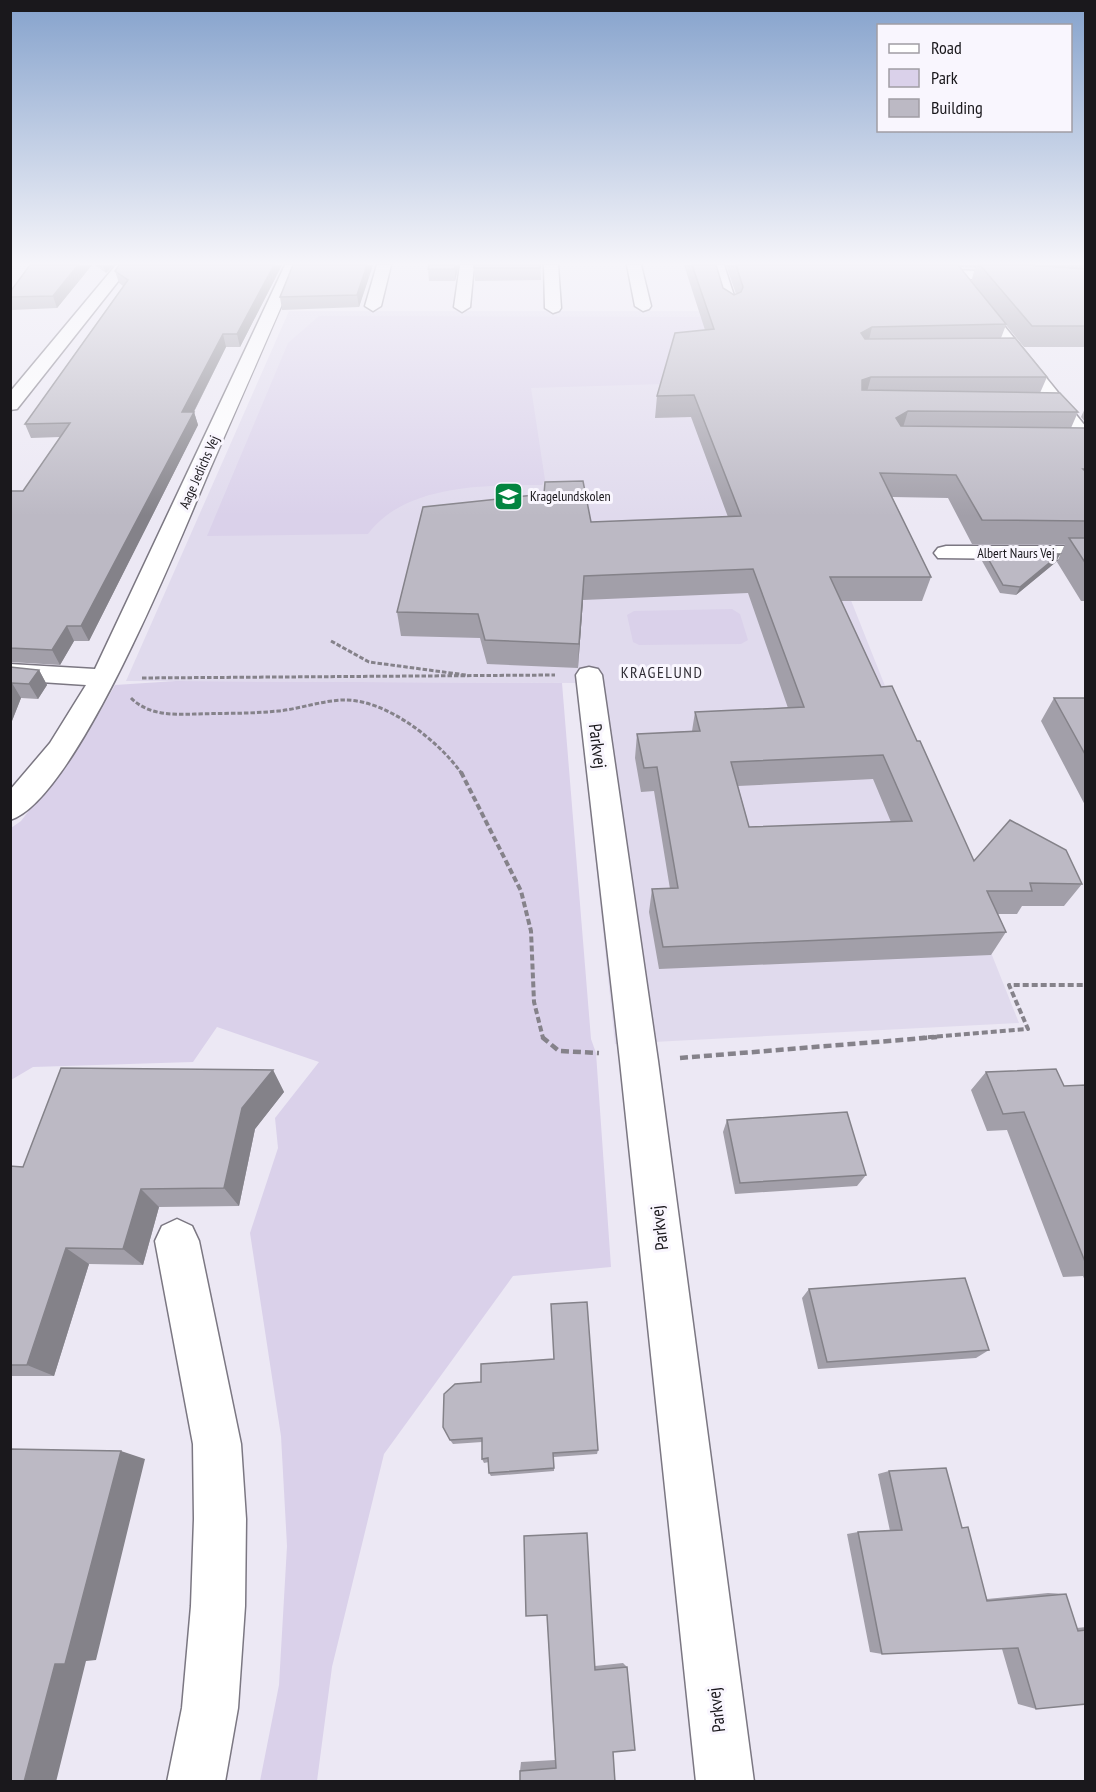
<svg xmlns="http://www.w3.org/2000/svg" width="1096" height="1792" font-family="'PT Sans Narrow',sans-serif">
  <rect width="100%" height="100%" fill="#ece8f4"/>
  <path fill="#e0daed" d="M289,311H736L1019,1023L615,1044L577,683L126,681Z"/>
  <path fill="#dad1ea" d="M319,316L735,317L761,381L531,388L545,480L542,485C486,485 405,484 368,534L207,536L288,343Z
    M732,609L740,614L748,640L741,644L639,645L633,642L627,615L634,611Z
    M176,681L562,683L591,1039L596,1053L611,1267L513,1276L384,1454L332,1667L317,1781H260L279,1685L287,1546L281,1436L250,1233L278,1148L275,1118L319,1062L217,1027L193,1062L33,1067L11,1080V828L21,821L88,733L115,685Z"/>
  <g fill="none" stroke-linecap="round" stroke-linejoin="round">
    <defs>
      <path id="minor" d="M116,265H131L17,409L10,410V392Z
        M285,265H299C270,333 240,401 210,469C181,537 76,800 10,820V790L50,743L86,685L10,680V664L95,669Z
        M377,265H391L381,306L373,311L365,306Z
        M460,265H474L470,307L462,312L454,307Z
        M544,265H558L561,308L559,311L553,313L545,308Z
        M627,265H641L651,306L649,309L643,311L635,306Z
        M710,265H724L738,308L736,311L730,313L722,308Z
        M920,268L1086,277V287L915,275L913,272L915,269Z
        M974,294L980,296L1086,427V446L1079,444L968,302L966,299Z
        M946,546H1086V560L938,558L934,553L938,548Z
        M589,667L598,669L602,675L658,1061L754,1782H696L620,1061L576,675L580,669Z
        M177,1219L192,1226L199,1241L241,1444L246,1519L245,1606L238,1708L225,1782H167L182,1708L191,1606L194,1519L193,1444L155,1241L162,1226Z"/>
    </defs>
    <use href="#minor" stroke="#7b7782" stroke-width="3"/>
    <path stroke="#85828a" stroke-width="3" stroke-dasharray="4.5 2" stroke-linecap="butt" d="M331,641L369,662L466,675
      M142,678L555,675
      M131,698C148,715 172,715 195,714C222,713 250,714 278,711C300,709 323,700 345,700C387,700 439,741 462,774"/>
    <path stroke="#85828a" stroke-width="4" stroke-dasharray="6 3" stroke-linecap="butt" d="M461,772L521,891L531,931L534,1002L543,1038
      M919,1038L1028,1029L1009,985H1086"/>
    <path stroke="#85828a" stroke-width="4.5" stroke-dasharray="8 4" stroke-linecap="butt" d="M542,1037L559,1051L599,1053
      M680,1058L937,1037"/>
    <use href="#minor" fill="#fff" fill-rule="evenodd"/>
  </g>
  <path fill="#a29fa9" fill-rule="evenodd" d="M92,265L57,308L12,310L10,307V292Z
    M95,265H114L106,273Z
    M282,265L240,347H226L194,412L198,425L89,641H74L60,665L10,662V491H23L60,437L31,438L25,424L123,286L119,283L115,271Z
    M373,265L359,307L282,310L280,297Z
    M459,265L455,281H429L428,269Z
    M474,265H540L541,280L475,281Z
    M684,265H716L723,288L734,295L736,294L726,265H1086V347H1024L1006,325L1001,338L1047,377L1040,393L1078,412L1071,428H1086V601H1081L1057,562L1065,544H972L948,498L892,497L931,577L922,601H841L881,687L974,861L1082,884L1064,906H1022L1017,914H998L1006,932L991,955L659,969L649,912L652,889H670L654,791L641,792L635,758L637,734L692,731L695,712L788,708L748,593L583,600L578,668L487,664L480,638L401,636L397,612L591,522L728,517L691,417L655,418L657,396L705,330ZM959,267L975,268L971,282ZM873,779L891,822L749,827L738,786Z
    M1086,406V423L1081,417Z
    M985,553L1060,554L1056,562L1016,595L1000,593L982,561Z
    M10,667L39,670L47,685L38,699L21,698L10,726Z
    M1054,698H1086V807L1041,721Z
    M273,1070L284,1092L255,1129L239,1206L159,1207L143,1265L89,1264L54,1376H10V1166L23,1167Z
    M986,1072L1064,1086L1086,1085V1283L1083,1276L1063,1277L1007,1130L987,1131L971,1090Z
    M727,1120L866,1175L857,1186L735,1194L723,1132Z
    M809,1289L989,1350L976,1358L818,1369L802,1298Z
    M551,1304L598,1450L597,1454L554,1457V1471L491,1476L489,1473V1462L484,1463L482,1459V1442L453,1444L450,1440L481,1382L554,1359Z
    M889,1471L962,1528L987,1599L1048,1593L1066,1594L1077,1628L1086,1627V1704L1036,1709L1018,1704L1002,1649L882,1654L870,1652L847,1534L858,1532L890,1531L878,1474Z
    M524,1536L595,1666L623,1663L627,1667L613,1752L615,1782L520,1771L521,1762L555,1760L547,1615Z"/>
  <path fill="#848289" d="M78,265H92L57,308L53,296Z
    M103,265H114L106,273Z
    M274,265H282L240,347L237,334Z
    M367,265H373L359,307L357,295Z
    M455,265H459L455,281Z
    M872,327L867,348L861,333Z
    M223,334L226,347L192,415L194,412L198,425L89,641L81,626L182,412Z
    M871,377L865,399L856,402L862,380Z
    M908,411L901,434L896,418Z
    M1060,554L1056,562L1016,595L1020,587Z
    M584,576L583,600L578,668L579,644Z
    M67,626L74,641L60,665L52,650Z
    M39,670L47,685L38,699L29,684Z
    M12,683L21,698L10,726V687Z
    M273,1070L284,1092L255,1129L239,1206L224,1188L242,1108Z
    M141,1189L159,1207L143,1265L123,1249Z
    M66,1248L89,1264L54,1376L27,1365Z
    M121,1451L145,1459L96,1660L86,1661L56,1782H24L55,1664Z"/>
  <path fill="#bcb9c4" stroke="#848289" stroke-width="1.5" fill-rule="evenodd" d="M30,265H78L53,296L10,297V292Z
    M119,265H274L237,334H223L182,412H194L81,626H67L52,650L10,648V491H23L70,423L25,424L128,280L115,271Z
    M293,265H367L357,295L280,297Z
    M429,265H455V269H428Z
    M474,265H540V268H474Z
    M692,265H716L723,288L734,295L741,292L743,287L736,265H958L1006,324L872,327L861,333L865,339L1015,338L1047,377H871L862,380V390L1060,393L1078,412L908,411L896,418L901,426L1086,428V469H1083L1086,472V521L982,520L956,475L880,473L931,577H830L881,687L892,686L917,741H920L974,861L1010,820L1066,850L1082,884L1030,883L1032,891H987L1006,932L663,947L652,889L678,888L657,767L644,768L637,734L700,731L695,712L804,707L753,569L584,576L579,644L485,640L478,614L397,612L423,507L544,494L545,482L583,481L591,522L741,516L694,395L657,396L675,333L714,329ZM883,755L912,821L749,827L731,762Z
    M980,265H1026L1086,269V326H1032Z
    M1069,538H1086V564Z
    M985,553L1060,554L1020,587L1003,585Z
    M10,667L39,670L29,684L12,683L10,687Z
    M1054,698H1086V756Z
    M61,1068L273,1070L242,1108L224,1188L141,1189L123,1249L66,1248L27,1365H10V1166L23,1167Z
    M1056,1069L1064,1086L1086,1085V1264L1024,1112L1003,1114L986,1072Z
    M847,1112L866,1175L740,1183L727,1120Z
    M965,1278L989,1350L827,1362L809,1289Z
    M587,1302L598,1450L553,1453L554,1468L489,1473L488,1458L482,1459V1438L450,1440L443,1427L444,1394L455,1384L481,1382V1364L554,1359L551,1304Z
    M10,1449L121,1451L65,1664H55L24,1782H10Z
    M946,1468L962,1528L968,1527L987,1601L1066,1594L1078,1631L1086,1630V1704L1036,1709L1018,1648L882,1654L858,1532L902,1530L889,1471Z
    M587,1533L595,1670L627,1667L635,1750L613,1752L615,1782H520V1771L556,1768L547,1615L526,1616L524,1536Z"/>
  <linearGradient id="sky" x2="0" y2="1"><stop stop-color="#85a2cc"/><stop offset="0.51" stop-color="#f6f5fa"/><stop offset="1" stop-color="#f6f5fa" stop-opacity="0"/></linearGradient>
  <rect width="1096" height="516" fill="url(#sky)"/>
  <defs>
    <symbol id="school-square" viewBox="-11 -11 22 22"><rect x="-9" y="-9" width="18" height="18" rx="4" fill="#038540" stroke="#f9f6fe"/><path d="M0-5L7-2L0 1L-7-2ZM-4 1L0 2.5L4 1V4Q0 6-4 4Z" fill="#fff"/></symbol>
  </defs>
  <g fill-rule="evenodd">
    <use href="#school-square" x="492" y="480" width="33" height="33"/>
  </g>
  <g text-anchor="middle" dominant-baseline="central" stroke-width="6" stroke-linejoin="round" paint-order="stroke">
    <g font-size="14" fill="#1a181c" stroke="#f9f6fe">
      <text transform="translate(199 472) rotate(-66)">Aage Jedichs Vej</text>
      <text x="1016" y="553">Albert Naurs Vej</text>
    </g>
    <g font-size="14" fill="#1a181c" stroke="#f9f6fe" text-anchor="start">
      <text x="530" y="496">Kragelundskolen</text>
    </g>
    <g font-size="16" letter-spacing="1.5" fill="#302d36" stroke="#f9f6fe">
      <text x="662" y="672">KRAGELUND</text>
    </g>
    <g font-size="18" fill="#1a181c" stroke="#f9f6fe">
      <text transform="translate(598 746) rotate(83)">Parkvej</text>
      <text transform="translate(659 1228) rotate(-97)">Parkvej</text>
      <text transform="translate(716 1710) rotate(-97)">Parkvej</text>
    </g>
  </g>
  <rect width="1096" height="1792" fill="none" stroke="#1a181c" stroke-width="24"/>
  <rect x="877" y="24" width="195" height="108" fill="#f9f6fe" stroke="#a09da4" stroke-width="1.5"/>
  <rect x="889" y="44" width="30" height="9" fill="#ffffff" stroke="#a09da4" stroke-width="1.5"/>
  <text x="931" y="54" font-size="18" fill="#1a181c">Road</text>
  <rect x="889" y="69" width="30" height="18" fill="#dad1ea" stroke="#a09da4" stroke-width="1.5"/>
  <text x="931" y="84" font-size="18" fill="#1a181c">Park</text>
  <rect x="889" y="99" width="30" height="18" fill="#bcb9c4" stroke="#a09da4" stroke-width="1.5"/>
  <text x="931" y="114" font-size="18" fill="#1a181c">Building</text>
</svg>
